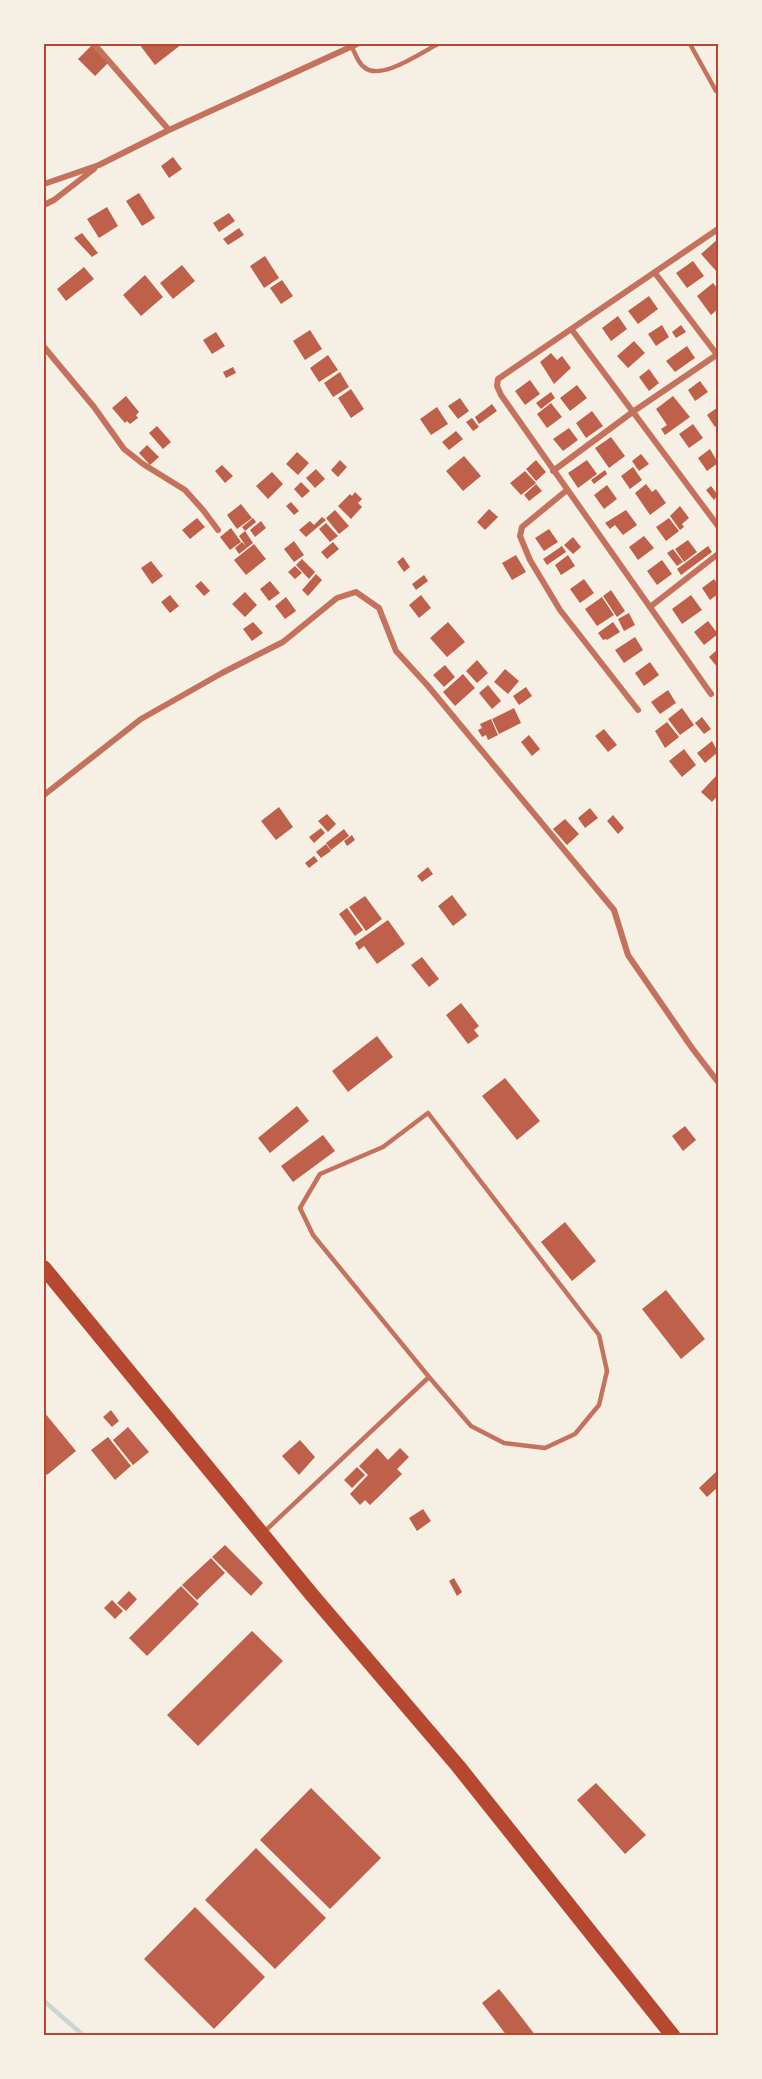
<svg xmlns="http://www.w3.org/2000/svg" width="762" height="2079" font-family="Inter,sans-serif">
  <rect width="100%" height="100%" fill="#f6efe4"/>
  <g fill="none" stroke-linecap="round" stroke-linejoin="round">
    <path stroke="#c9d6d2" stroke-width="4.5" d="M44,2001L84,2036"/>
  </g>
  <path fill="#bf614a" d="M139,44H182L155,65Z
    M92,45L108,63L95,76L78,59Z
    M173,157L182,169L169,178L161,166Z
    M139,193L155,218L142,226L126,201Z
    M107,207L118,226L99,238L87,219Z
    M229,213L235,221L219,232L213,223Z
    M239,228L244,235L228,245L223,239Z
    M82,233L98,253L92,257L74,238Z
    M718,239V271L717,272L701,254Z
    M265,256L279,278L264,288L250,266Z
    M693,261L704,276L687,288L676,273Z
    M182,265L195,281L173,299L160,283Z
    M84,267L94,279L66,301L57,289Z
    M145,275L163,297L141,316L123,295Z
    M282,280L293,296L281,304L270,288Z
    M713,283L718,289V309L711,315L697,296Z
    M649,296L658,309L638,324L628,311Z
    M618,316L627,329L611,341L602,328Z
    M662,325L669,337L656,346L648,334Z
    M681,325L686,332L676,338L672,332Z
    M310,330L322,349L305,360L293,341Z
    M216,332L225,346L212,354L203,340Z
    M634,341L645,353L628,368L617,356Z
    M687,346L695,358L675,372L666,361Z
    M551,353L557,360L562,356L571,368L554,384L540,362Z
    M328,355L338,370L319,382L310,368Z
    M233,367L236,373L226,378L223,372Z
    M649,369L659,383L649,391L639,377Z
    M340,372L349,387L333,397L324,383Z
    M530,380L540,394L525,405L515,391Z
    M700,381L708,392L695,401L688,390Z
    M577,385L587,398L570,411L560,398Z
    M351,389L364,409L351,418L338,398Z
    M551,392L555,398L541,409L536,403Z
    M126,396L139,412L136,415L138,418L130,424L127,421L125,423L112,408Z
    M673,396L690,417L665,435L661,429L667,425L656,409Z
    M460,398L469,411L458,419L448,406Z
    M551,403L562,417L547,428L537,414Z
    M492,404L497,411L479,424L475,417Z
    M437,407L448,424L431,435L420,419Z
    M718,407V424L715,427L707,415Z
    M592,411L603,426L586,438L576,423Z
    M472,418L479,427L473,431L466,422Z
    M693,424L703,438L689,448L679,434Z
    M157,426L171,442L163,449L149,433Z
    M569,428L578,440L563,451L553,439Z
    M456,431L463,439L449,450L442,442Z
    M611,437L625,456L609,468L595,448Z
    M147,445L159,457L150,465L139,453Z
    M710,449L718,463L707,471L698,458Z
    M297,452L309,463L298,475L286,464Z
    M641,454L649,464L639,471L632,461Z
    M464,456L481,476L463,491L446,471Z
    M340,460L347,467L338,477L331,470Z
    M536,460L546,472L536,481L526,469Z
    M587,460L597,474L578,488L568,473Z
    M222,465L233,476L225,483L215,471Z
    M633,467L642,480L630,489L621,476Z
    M316,469L325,479L315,488L306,478Z
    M605,470L607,474L594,484L591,480Z
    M525,471L536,483L521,495L510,483Z
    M272,472L283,484L268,499L256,486Z
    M301,482L310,491L302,498L294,489Z
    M536,484L542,491L529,501L524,495Z
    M646,484L652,492L656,489L666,503L650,515L635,493Z
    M607,485L617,499L604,509L594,495Z
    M711,486L718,495L714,500L706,490Z
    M355,492L362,499L358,503L362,507L351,519L338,506L350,494L352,496Z
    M291,502L299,511L294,515L286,506Z
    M241,504L252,518L237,529L227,515Z
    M680,506L689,518L682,524L684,527L680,530L670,516Z
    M489,509L498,517L485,530L477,522Z
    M335,510L349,526L339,534L326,518Z
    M626,510L637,525L623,535L615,525L610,529L605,523Z
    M322,517L326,520L306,537L299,530L310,521L314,525Z
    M197,518L205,527L190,539L182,530Z
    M253,518L256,522L245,531L242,527Z
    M669,518L679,531L666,541L656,527Z
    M261,521L266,528L255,537L250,530Z
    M326,523L338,536L330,542L319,529Z
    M231,528L241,542L230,550L220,537Z
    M549,529L558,542L544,551L535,538Z
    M245,531L253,543L239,554L235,548L242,542L246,546L239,536Z
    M644,536L654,548L638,560L629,547Z
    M573,537L581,547L573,554L564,545Z
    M688,540L697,552L684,562L675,549Z
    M294,541L304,555L294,562L284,549Z
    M333,542L339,549L327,559L321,552Z
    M254,544L266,559L246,575L234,560Z
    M562,546L566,552L547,565L543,559Z
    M708,546L712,552L681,575L677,569Z
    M673,549L683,562L677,566L667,553Z
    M516,555L526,572L512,580L502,563Z
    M568,555L575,566L561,575L555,565Z
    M403,557L410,567L404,572L397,562Z
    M302,559L315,572L309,579L296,565Z
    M662,560L672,574L657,585L647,571Z
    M151,561L163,576L152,584L141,568Z
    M295,566L302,573L295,579L288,572Z
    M316,574L322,580L308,596L302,590Z
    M424,575L428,581L416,590L412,584Z
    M584,579L594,593L580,603L570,589Z
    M714,579L718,585V594L710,600L702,588Z
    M201,581L210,591L204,596L195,586Z
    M270,581L280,593L269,601L260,589Z
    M611,590L625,611L617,617L603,596Z
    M245,592L257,605L245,617L232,604Z
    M170,595L179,606L170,613L161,602Z
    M421,595L431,608L419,618L409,605Z
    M691,595L702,610L682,624L672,609Z
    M286,597L296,611L285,619L275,606Z
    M602,597L614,615L597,626L585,609Z
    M629,613L635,625L624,631L618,619Z
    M708,621L718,634L704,645L694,632Z
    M253,622L263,633L252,641L243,629Z
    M448,622L465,642L447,657L430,638Z
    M613,622L620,632L607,640L606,639L603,640L598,633Z
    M635,637L643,650L624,663L615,650Z
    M718,649V668L709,657Z
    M477,660L488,673L477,683L466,671Z
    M650,662L659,675L644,686L635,673Z
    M445,665L455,677L444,687L433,675Z
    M505,669L519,681L508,694L494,682Z
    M463,674L475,688L455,706L443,692Z
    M488,685L501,701L492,709L479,693Z
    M526,687L532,696L519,705L513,696Z
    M668,690L676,703L660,714L651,702Z
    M514,708L521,723L499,734L492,719Z
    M682,708L694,725L680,735L668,719Z
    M702,717L711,729L704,734L695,723Z
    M491,719L498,735L488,740L486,735L482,737L478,730L482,728L480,724Z
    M667,722L679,737L665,748L655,731Z
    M604,729L617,745L608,752L595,736Z
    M529,735L540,749L532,756L521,742Z
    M712,741L718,752L705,763L697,753Z
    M684,749L696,765L682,777L669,761Z
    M716,776L718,779V795L712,802L701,792Z
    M279,807L293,827L276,840L261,821Z
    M590,808L598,818L585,828L578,818Z
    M327,814L336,824L328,832L318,821Z
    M613,815L624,828L618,834L607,821Z
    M565,819L579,834L567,845L553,829Z
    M321,828L325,833L314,843L309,837Z
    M344,829L349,836L331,850L326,843Z
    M352,835L355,840L347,846L344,841Z
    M326,844L331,851L321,858L316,852Z
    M314,856L318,861L309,868L305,863Z
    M428,867L433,874L422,882L417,876Z
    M452,895L467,915L453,926L438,906Z
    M365,896L382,919L366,931L349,907Z
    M347,908L363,930L355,936L339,914Z
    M388,920L405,944L377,964L364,946L359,950L355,943Z
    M422,957L439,979L429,987L411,965Z
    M461,1003L479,1026L474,1030L479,1036L468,1044L446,1015Z
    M377,1036L393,1057L348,1092L332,1071Z
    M505,1078L540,1121L517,1140L482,1096Z
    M297,1106L309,1121L270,1153L258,1138Z
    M685,1126L696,1140L683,1151L672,1136Z
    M323,1135L335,1151L293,1182L281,1166Z
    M565,1222L596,1261L572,1281L541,1242Z
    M666,1290L705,1339L681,1359L642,1309Z
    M111,1410L119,1421L112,1427L103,1417Z
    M44,1412L76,1451L47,1475L44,1470Z
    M128,1427L149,1452L133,1465L113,1440Z
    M108,1437L131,1466L115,1480L91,1450Z
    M300,1440L315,1457L299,1475L282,1456Z
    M377,1448L388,1460L400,1448L409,1457L397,1469L402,1474L370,1505L365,1500L360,1505L350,1494L368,1475L359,1466Z
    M357,1467L365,1475L352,1488L344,1480Z
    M718,1470V1487L707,1497L699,1488Z
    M423,1509L431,1521L417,1531L409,1518Z
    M225,1545L263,1583L251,1596L212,1557Z
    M211,1558L225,1573L197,1600L182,1585Z
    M454,1578L462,1592L457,1596L449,1581Z
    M181,1586L199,1604L147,1656L129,1638Z
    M129,1591L137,1599L126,1611L117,1603Z
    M112,1600L123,1611L115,1619L104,1608Z
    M252,1631L283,1661L198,1746L167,1715Z
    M596,1783L646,1835L625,1854L577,1800Z
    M311,1788L381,1858L330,1909L260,1840Z
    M256,1848L326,1918L275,1969L205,1900Z
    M195,1907L265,1977L214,2029L144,1959Z
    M499,1989L512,2005L536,2036H507L482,2003Z"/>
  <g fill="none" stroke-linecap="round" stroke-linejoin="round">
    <path stroke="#c5725c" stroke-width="4.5" d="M690,44L716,91
      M352,47C355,53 358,63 364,67C380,82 422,52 438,44
      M265,1531L429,1377L313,1235L300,1208L320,1174L383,1147L428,1113L599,1335L607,1371L599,1405L575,1434L545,1448L504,1443L471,1426L429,1377"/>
    <path stroke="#c5725c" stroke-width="6" d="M94,44L169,130
      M44,184L99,165L169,130L357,44
      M44,205L54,200L94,169
      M655,273L718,356
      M572,330L718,526
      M44,347L94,407L124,449L143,464L185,490L203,510L218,530
      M553,471L634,411L718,354
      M567,490L522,527L520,536L530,560L560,610L638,710
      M650,607L718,554
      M711,694L501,395L497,386L498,379L718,229
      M44,795L141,719L222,673L283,642L337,598L356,592L379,608L396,651L428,686L614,910L628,955L692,1048L718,1082"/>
    <path stroke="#b5482f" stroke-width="15" d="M44,1268L312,1595L458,1766L673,2036"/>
  </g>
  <rect width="762" height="2079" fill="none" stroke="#f6efe4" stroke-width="90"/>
  <rect x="45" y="45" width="672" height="1989" fill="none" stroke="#b5482f" stroke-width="2"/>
</svg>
